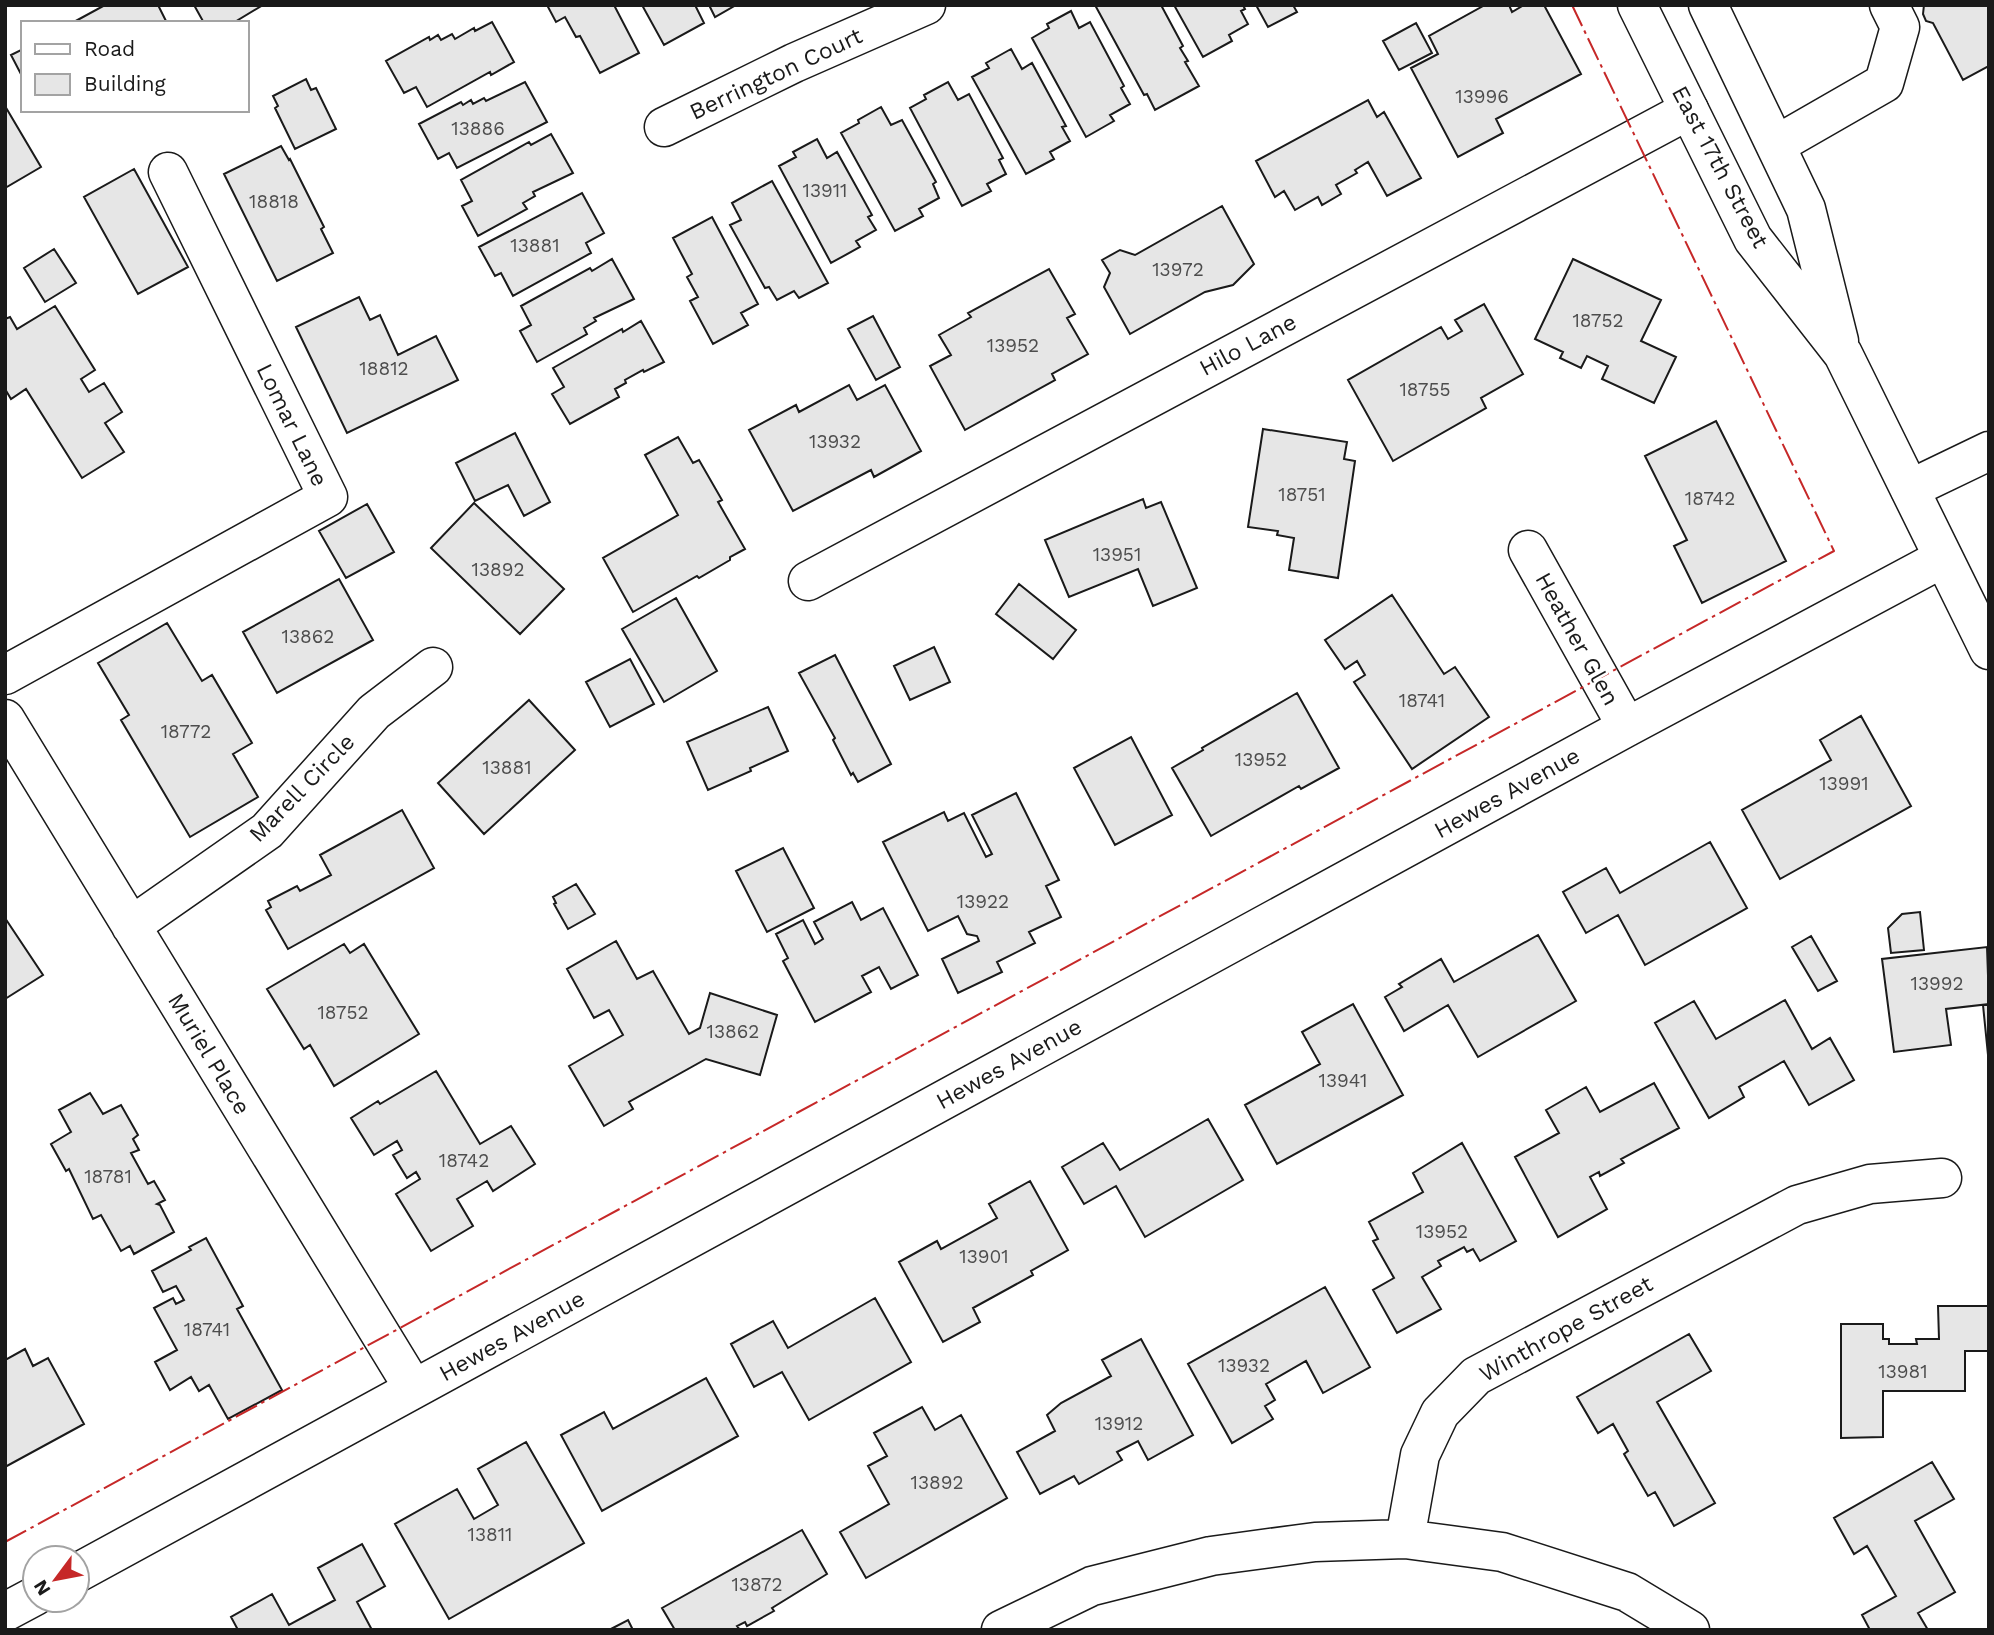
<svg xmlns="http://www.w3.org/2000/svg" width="1994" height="1635" font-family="'Work Sans',sans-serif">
  <rect width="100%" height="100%" fill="#fff"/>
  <path fill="#e6e6e6" stroke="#1a1a1a" stroke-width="2" d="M105,5H158L167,23H72Z
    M194,5H263L233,23H204Z
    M547,5H614L639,53L600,73L580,36L576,37L565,17L556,22Z
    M642,5H695L704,23L664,45Z
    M709,5H736L715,17Z
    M1095,5H1161L1183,46L1180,48L1188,61L1185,62L1199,86L1155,110L1147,94L1144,95Z
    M1174,5H1243L1245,9L1241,11L1248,24L1229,35L1232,41L1203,57Z
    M1256,5H1293L1297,12L1268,27Z
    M1485,5H1509L1512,12L1524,5H1544L1581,74L1496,119L1503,133L1458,157L1411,68L1438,54L1429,36Z
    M1924,5H1989V66L1963,80L1933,23L1926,21L1923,14Z
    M1071,11L1079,28L1090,22L1124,86L1121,88L1130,104L1110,115L1114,121L1086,137L1032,38L1049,28L1047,24Z
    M492,22L514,62L491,75L490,72L427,107L416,87L404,93L386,61L429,37L430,40L438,35L441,40L452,34L455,39L474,28L475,31Z
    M1416,23L1432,53L1399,70L1383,41Z
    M23,49V78L11,55Z
    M1011,49L1022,69L1032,63L1066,126L1062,127L1070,141L1050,152L1054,159L1026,174L972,77L989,68L986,63Z
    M306,79L311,90L316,88L336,129L295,149L275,108L278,106L273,96Z
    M525,82L547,122L457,168L449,153L438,159L419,124L461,102L463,105L471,100L473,104L484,98L486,101Z
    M948,82L958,100L969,94L1003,158L999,160L1006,174L987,184L991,191L962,206L910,108L926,99L924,95Z
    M1368,100L1377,117L1384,112L1421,178L1387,196L1368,162L1355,170L1357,173L1336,185L1341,194L1322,205L1318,197L1295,210L1284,191L1275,197L1256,161Z
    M5,106L41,167L5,188Z
    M881,107L891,125L902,120L936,182L933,184L939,198L919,209L923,216L895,231L841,133L859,123L858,120Z
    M551,134L573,173L533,192L535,196L523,203L527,209L478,236L462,206L472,201L461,180L529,142L531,145Z
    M817,139L827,158L837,152L872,215L868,217L876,230L856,241L860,247L831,263L779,166L796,157L793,152Z
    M281,146L289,160L290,159L324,227L321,229L333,253L277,281L224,174Z
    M134,169L188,267L138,294L84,197Z
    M772,181L828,283L799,298L794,291L777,300L769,287L765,288L730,225L741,220L732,203Z
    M582,193L604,233L586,243L591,253L513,296L501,273L495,276L479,247Z
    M1222,206L1254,264L1233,285L1205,292L1130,334L1104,287L1110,273L1102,260L1120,250L1135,255Z
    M712,217L758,304L741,313L748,325L713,344L690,301L698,297L687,277L692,274L673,238Z
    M54,249L76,283L45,302L24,268Z
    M612,259L634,299L594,318L596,321L584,328L587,334L537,362L520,331L531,325L521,306L590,268L592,271Z
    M1573,259L1661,300L1641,341L1676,357L1654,403L1602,379L1608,366L1587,356L1581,368L1560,358L1563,352L1535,339Z
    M1049,269L1075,314L1067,318L1088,354L1052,374L1055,380L965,430L930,366L951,355L939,335L971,317L968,313Z
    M359,297L370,320L380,315L398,355L436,336L458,380L347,433L296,327Z
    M1484,304L1523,374L1481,398L1486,408L1393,461L1348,380L1441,327L1448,339L1462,331L1455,320Z
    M55,306L95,370L81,379L89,392L104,383L122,412L105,423L124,452L82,478L26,389L11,399L5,389V319L10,317L17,329Z
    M873,316L900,367L876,380L848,329Z
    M641,321L664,362L644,372L643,370L625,380L626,383L615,389L619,397L570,424L552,394L564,387L553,368L622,329L623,332Z
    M849,385L857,400L885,385L921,451L874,477L871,470L793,511L749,430L796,405L799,412Z
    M1716,421L1786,561L1702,603L1674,546L1687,540L1645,456Z
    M1263,429L1347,442L1344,459L1355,461L1338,578L1289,570L1294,538L1277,535L1278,531L1248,527Z
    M515,433L550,502L524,516L508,485L475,501L456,463Z
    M678,437L693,463L699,460L722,500L718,502L745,549L730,557V560L699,578L697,576L633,612L603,558L678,515L645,455Z
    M1143,499L1146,508L1161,502L1197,588L1153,606L1138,569L1069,597L1045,540Z
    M474,503L564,589L520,634L431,548Z
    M367,504L394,552L346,578L319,531Z
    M339,579L373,640L277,693L243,632Z
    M1019,584L1076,630L1053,659L996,614Z
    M1392,595L1444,674L1455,667L1489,717L1412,769L1354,682L1365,675L1357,661L1345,669L1325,640Z
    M676,598L717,671L664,702L622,629Z
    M167,623L202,681L212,675L252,743L233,754L258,797L190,837L121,720L129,715L98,663Z
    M934,647L950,682L910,700L894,666Z
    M835,655L891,764L858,782L853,773L851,775L833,740L835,738L799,673Z
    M630,659L654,704L610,727L586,682Z
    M1297,693L1339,768L1301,789L1299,786L1211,836L1172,768L1203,750L1202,748Z
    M529,700L575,750L484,834L438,783Z
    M768,707L788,751L750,768L751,771L708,790L687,742Z
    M1861,716L1911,806L1780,879L1742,810L1831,760L1820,740Z
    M1131,737L1172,815L1115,845L1074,768Z
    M1016,793L1059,880L1046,886L1061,917L1029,932L1035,943L997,962L1002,972L958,993L942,959L979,941L977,936L967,934L958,916L928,931L883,842L944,812L948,821L964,813L986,857L992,854L972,815Z
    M402,810L434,868L288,949L266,910L271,907L268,901L297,886L300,891L331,875L320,855Z
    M1710,842L1747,908L1645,965L1618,915L1586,933L1563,892L1606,868L1620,893Z
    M783,848L814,908L767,932L736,871Z
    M576,884L595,914L568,929L554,904L556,903L553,897Z
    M852,902L861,920L883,908L918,975L891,989L879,967L862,976L871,992L815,1022L783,961L788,958L776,934L803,920L815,944L823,939L814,922Z
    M1920,912L1924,950L1891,953L1888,928L1902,914Z
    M5,918L43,975L5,999Z
    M1538,935L1576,1001L1478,1057L1448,1005L1404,1031L1385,997L1402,987L1399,984L1441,959L1454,982Z
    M1811,936L1837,981L1818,991L1792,947Z
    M616,941L637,979L653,971L689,1034L700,1028L710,993L777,1015L760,1075L706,1059L629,1102L633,1109L604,1126L569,1066L623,1035L609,1010L594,1018L567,969Z
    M344,944L350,953L364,944L419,1034L334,1086L310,1045L304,1049L267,989Z
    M1987,947L1989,1004L1946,1009L1951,1045L1894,1052L1882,959Z
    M1785,1000L1812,1049L1830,1038L1854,1080L1809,1105L1784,1061L1739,1087L1744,1097L1709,1118L1655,1023L1694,1001L1716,1039Z
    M1353,1004L1403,1095L1277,1164L1245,1105L1320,1064L1302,1032Z
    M1983,1005H1989L1988,1055Z
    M436,1071L480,1144L511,1126L535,1164L493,1191L487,1181L457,1199L473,1226L431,1251L396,1194L420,1179L416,1172L407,1178L393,1155L402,1150L397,1141L374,1155L351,1118L378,1101L380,1104Z
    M1654,1083L1679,1128L1621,1159L1624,1163L1600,1176L1599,1172L1590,1177L1607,1209L1558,1237L1515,1157L1559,1133L1546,1110L1586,1087L1600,1112Z
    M90,1093L103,1114L121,1105L138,1135L133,1139L139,1150L131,1153L148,1184L154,1181L165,1200L157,1204L160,1205L174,1232L134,1254L130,1246L121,1251L101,1215L93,1219L69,1169L66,1171L51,1144L71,1132L59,1110Z
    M1208,1119L1243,1180L1145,1237L1116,1186L1084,1204L1062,1167L1103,1143L1120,1170Z
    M1462,1143L1516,1241L1480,1261L1473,1249L1467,1252L1464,1247L1438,1261L1441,1266L1422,1277L1441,1309L1397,1333L1373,1290L1394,1278L1373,1241L1378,1239L1369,1222L1423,1192L1413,1173Z
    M1030,1181L1068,1250L1031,1271L1033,1275L973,1308L980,1322L943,1342L899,1262L937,1241L941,1249L997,1218L989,1204Z
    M206,1238L243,1306L237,1309L282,1390L228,1419L209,1385L199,1391L191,1377L170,1390L155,1362L177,1350L154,1308L173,1298L176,1304L184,1300L176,1286L163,1292L152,1271L191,1250L189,1247Z
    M1325,1287L1370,1367L1323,1393L1306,1361L1266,1384L1275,1400L1265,1406L1273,1419L1232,1443L1188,1364Z
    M875,1298L911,1362L809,1420L782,1372L754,1387L731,1344L773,1321L788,1348Z
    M1938,1306H1989V1351H1965V1391H1883V1437L1841,1438V1324H1883V1339H1889V1344H1917L1916,1339H1939Z
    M1689,1334L1711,1371L1657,1402L1715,1503L1674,1526L1655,1492L1648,1496L1624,1454L1628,1451L1613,1424L1598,1433L1577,1397Z
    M1141,1339L1193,1435L1148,1460L1138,1441L1117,1452L1122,1460L1079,1484L1074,1476L1040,1494L1017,1452L1055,1431L1047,1415L1061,1403L1111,1376L1102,1360Z
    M25,1349L33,1366L48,1358L84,1424L5,1467V1360Z
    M706,1378L738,1436L602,1511L561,1435L604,1412L613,1429Z
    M922,1407L935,1430L961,1415L1007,1498L866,1578L840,1532L889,1504L868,1466L887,1456L874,1433Z
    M526,1442L584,1543L449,1619L395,1524L457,1489L474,1519L498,1505L478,1469Z
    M1932,1462L1954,1499L1915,1521L1955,1592L1918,1613L1928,1630H1870L1862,1615L1896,1596L1867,1546L1854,1554L1834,1518Z
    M802,1530L827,1574L772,1608L774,1611L747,1626L745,1622L737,1626L740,1630H675L662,1608Z
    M362,1544L385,1586L357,1602L372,1630H238L231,1617L272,1594L289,1625L335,1600L318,1568Z
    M628,1620L633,1630H609Z"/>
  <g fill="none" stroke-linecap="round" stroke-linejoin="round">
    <defs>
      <path id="minor" d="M664,127L794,63L926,5
        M1776,145L1884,83L1900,27L1889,5
        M1910,489L1989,451
        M1528,550L1627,727
        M808,581L1689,110
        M5,675L328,497L168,172
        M5,719L414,1389
        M131,926L267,831L374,712L433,667
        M1405,1539L1502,1552L1627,1592L1690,1630
        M77,1573L1627,727L1943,558
        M5,1612L35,1596
        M1001,1630L1092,1586L1211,1556L1315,1542L1405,1539L1420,1455L1440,1413L1476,1376L1797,1205L1870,1184L1942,1178"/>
      <path id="major" d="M1637,5L1753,239L1843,354L1989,650
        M1708,5L1806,209L1839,341"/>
    </defs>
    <use href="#minor" stroke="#1a1a1a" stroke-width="41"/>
    <use href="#major" stroke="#1a1a1a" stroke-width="41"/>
    <use href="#minor" stroke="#fff" stroke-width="38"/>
    <use href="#major" stroke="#fff" stroke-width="38"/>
    <path stroke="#c62828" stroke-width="2" stroke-dasharray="24 5 3.5 5" stroke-linecap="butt" d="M5,1542L1834,551L1572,5"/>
  </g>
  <g text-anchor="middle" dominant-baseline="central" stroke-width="5" stroke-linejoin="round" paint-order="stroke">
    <g font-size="19" fill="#4d4d4d">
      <text x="1482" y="96">13996</text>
      <text x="478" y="128">13886</text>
      <text x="825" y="190">13911</text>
      <text x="274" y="201">18818</text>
      <text x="535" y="245">13881</text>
      <text x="1178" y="269">13972</text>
      <text x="1598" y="320">18752</text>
      <text x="1013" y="345">13952</text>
      <text x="384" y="368">18812</text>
      <text x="1425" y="389">18755</text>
      <text x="835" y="441">13932</text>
      <text x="1302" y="494">18751</text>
      <text x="1710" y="498">18742</text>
      <text x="1117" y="554">13951</text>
      <text x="498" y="569">13892</text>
      <text x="308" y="636">13862</text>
      <text x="1422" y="700">18741</text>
      <text x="186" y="731">18772</text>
      <text x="1261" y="759">13952</text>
      <text x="507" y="767">13881</text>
      <text x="1844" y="783">13991</text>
      <text x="983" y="901">13922</text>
      <text x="1937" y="983">13992</text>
      <text x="343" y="1012">18752</text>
      <text x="733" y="1031">13862</text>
      <text x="1343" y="1080">13941</text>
      <text x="464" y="1160">18742</text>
      <text x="108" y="1176">18781</text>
      <text x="1442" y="1231">13952</text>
      <text x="984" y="1256">13901</text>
      <text x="207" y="1329">18741</text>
      <text x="1244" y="1365">13932</text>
      <text x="1903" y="1371">13981</text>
      <text x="1119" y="1423">13912</text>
      <text x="937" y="1482">13892</text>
      <text x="490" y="1534">13811</text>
      <text x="757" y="1584">13872</text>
    </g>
    <g font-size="23" fill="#1a1a1a" stroke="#fff">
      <text transform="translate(776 74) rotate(-25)">Berrington Court</text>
      <text transform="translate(1720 167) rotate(62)">East 17th Street</text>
      <text transform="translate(1248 345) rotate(-28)">Hilo Lane</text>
      <text transform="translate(292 425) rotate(64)">Lomar Lane</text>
      <text transform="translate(1577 639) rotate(61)">Heather Glen</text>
      <text transform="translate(302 788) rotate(-46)">Marell Circle</text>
      <text transform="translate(1507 793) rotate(-29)">Hewes Avenue</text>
      <text transform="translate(209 1054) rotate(59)">Muriel Place</text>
      <text transform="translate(1009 1064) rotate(-29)">Hewes Avenue</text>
      <text transform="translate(1566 1329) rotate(-29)">Winthrope Street</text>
      <text transform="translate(512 1336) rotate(-29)">Hewes Avenue</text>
    </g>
  </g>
  <rect width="1994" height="1635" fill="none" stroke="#1a1a1a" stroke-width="14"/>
  <rect x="21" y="21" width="228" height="91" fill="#ffffff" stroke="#a3a3a3" stroke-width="2"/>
  <rect x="35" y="44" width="35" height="10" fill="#ffffff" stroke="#a3a3a3" stroke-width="2"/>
  <text x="84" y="56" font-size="21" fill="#1a1a1a">Road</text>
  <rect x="35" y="74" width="35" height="21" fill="#e6e6e6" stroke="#a3a3a3" stroke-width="2"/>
  <text x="84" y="91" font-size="21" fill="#1a1a1a">Building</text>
  <g transform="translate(56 1579) rotate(238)"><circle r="33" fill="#ffffff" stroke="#a3a3a3" stroke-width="2"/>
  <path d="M0-5L12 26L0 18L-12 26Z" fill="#c62828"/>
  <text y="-10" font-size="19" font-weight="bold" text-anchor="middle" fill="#1a1a1a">N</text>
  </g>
</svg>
